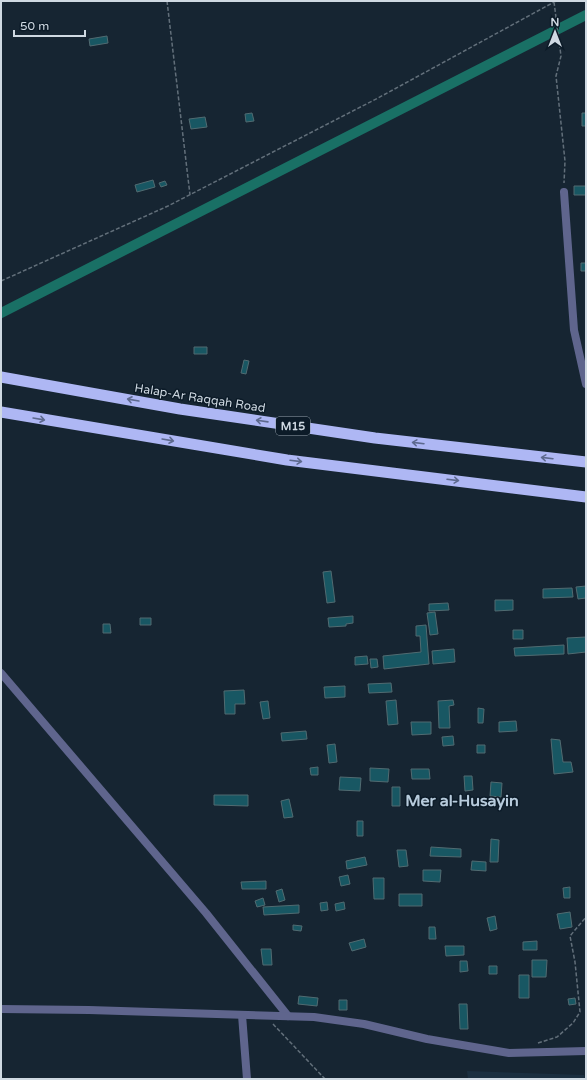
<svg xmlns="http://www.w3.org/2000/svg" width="587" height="1080" font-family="'Varela Round',sans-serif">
  <rect width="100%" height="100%" fill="#162532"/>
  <path fill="#1b2f40" d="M467,1071L584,1075L585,1079H468Z"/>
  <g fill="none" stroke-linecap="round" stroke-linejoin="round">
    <path stroke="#197065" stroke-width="10" d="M1,313L586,15"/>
  </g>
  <path fill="#185763" stroke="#516b71" d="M107,36L108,43L90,46L89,39Z
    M252,113L254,121L246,122L245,114Z
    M582,113H586V126H582Z
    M205,117L207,127L191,129L189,119Z
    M153,180L155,187L137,192L135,185Z
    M165,181L167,185L161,187L159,183Z
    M574,186H586V195H574Z
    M581,263H586V271H581Z
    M194,347H207V354H194Z
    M244,360L249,361L246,374L241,373Z
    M331,571L335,602L327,603L323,572Z
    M586,586V598L578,599L576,587Z
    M572,588L573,597L543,598V589Z
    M495,600H513V610L495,611Z
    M448,603L449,610L429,611V604Z
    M435,612L438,634L430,635L427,613Z
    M353,616V623L346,624V626L329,627L328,618Z
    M140,618H151V625H140Z
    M103,624H110L111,633H103Z
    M426,625L429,664L384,669L383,656L421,652L420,636H416V626Z
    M513,630H523V639H513Z
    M586,637V652L568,654L567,638Z
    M564,645V654L515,656L514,648Z
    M454,649L455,662L433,664L432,651Z
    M367,656L368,664L355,665V657Z
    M370,659H377L378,667L371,668Z
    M391,683L392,692L369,693L368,684Z
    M345,686V697L325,698L324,687Z
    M244,690L245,704H235V714H225L224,691Z
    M396,700L398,724L388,725L386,701Z
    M453,700L454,705L449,706L450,728H439L438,701Z
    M268,701L270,718L263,719L260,702Z
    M478,708L484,709L483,723H478Z
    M516,721L517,731L499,732V722Z
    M411,722H431V734L412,735Z
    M306,731L307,739L282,741L281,733Z
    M453,736L454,745L443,746L442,737Z
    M551,739L560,740L563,762H571L573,772L554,774Z
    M335,744L337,762L329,763L327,745Z
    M477,745H485V753H477Z
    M318,767V775H311L310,768Z
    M370,768L389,769L388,782L370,781Z
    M411,769H429L430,779H412Z
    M464,776H472L473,790L465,791Z
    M340,777L361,778L360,791L339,790Z
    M491,782L502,783L501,797L490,796Z
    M392,787H400V806H392Z
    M214,795H248V806L214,805Z
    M289,799L293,817L284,818L281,801Z
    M357,821H363V836H357Z
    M491,839L499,840L498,862H490Z
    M431,847L461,849V857L430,856Z
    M397,850H406L408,866L399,867Z
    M365,857L367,865L347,869L346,861Z
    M472,861L486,862V871L471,870Z
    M423,870H441L440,882L423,881Z
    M348,875L350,884L341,886L339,877Z
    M373,878H384V899H374Z
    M266,881V889H242L241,882Z
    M570,887V898H564L563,888Z
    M282,889L285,900L279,902L276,891Z
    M399,894H422V906H399Z
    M263,898L265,905L257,907L255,901Z
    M327,902L328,910L321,911L320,903Z
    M344,902L345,909L336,911L335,904Z
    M299,905V913L264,915L263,907Z
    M570,912L572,927L560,929L557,914Z
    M495,916L497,929L490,931L487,918Z
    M293,925L302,926L301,931L293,930Z
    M429,927H435L436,939H429Z
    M364,939L366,947L352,951L349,943Z
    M537,941V950H523V942Z
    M445,946H464V955L446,956Z
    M261,949H271L272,965H263Z
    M532,960H547L546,977H532Z
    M460,961H467L468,971L460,972Z
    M489,966H497V974H489Z
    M519,975H529V998H519Z
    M299,996L318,998L317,1006L298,1004Z
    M575,998L576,1004L569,1005L568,999Z
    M339,1000H347V1010H339Z
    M459,1004H467L468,1029H460Z"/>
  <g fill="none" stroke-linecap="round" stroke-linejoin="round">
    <path stroke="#626f7a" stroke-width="1.5" stroke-dasharray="4 2" stroke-linecap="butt" d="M167,1L190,195
      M554,2L561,56L556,76L565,161L564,183
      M1,281L168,206L378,98L556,1
      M273,1024L325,1079
      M538,1043L557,1037L573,1023L580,1012L575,962L570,936L586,917"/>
    <path stroke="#5f658d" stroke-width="8" d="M564,192L574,330L586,384
      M1,673L206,913L288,1016
      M242,1015L247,1079"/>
    <path stroke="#5f658d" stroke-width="8" d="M1,1009L89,1010L314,1017L364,1024L427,1039L509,1053L586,1051"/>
    <path stroke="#aeb7f4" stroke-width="11" d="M1,377L180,409L375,438L586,462
      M1,412L287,460L586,497"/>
  </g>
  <defs><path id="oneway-shaft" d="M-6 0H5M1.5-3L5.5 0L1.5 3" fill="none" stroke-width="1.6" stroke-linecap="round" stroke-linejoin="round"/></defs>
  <g stroke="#5d698e">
    <use href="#oneway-shaft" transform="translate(133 400) rotate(-170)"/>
    <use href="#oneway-shaft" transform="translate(39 419) rotate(10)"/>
    <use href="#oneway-shaft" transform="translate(262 421) rotate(-172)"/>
    <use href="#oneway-shaft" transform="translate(168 440) rotate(10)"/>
    <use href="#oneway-shaft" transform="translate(418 443) rotate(-173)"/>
    <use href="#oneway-shaft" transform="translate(547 458) rotate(-173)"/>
    <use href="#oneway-shaft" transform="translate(296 461) rotate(7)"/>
    <use href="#oneway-shaft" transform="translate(453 480) rotate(7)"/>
  </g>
  <g text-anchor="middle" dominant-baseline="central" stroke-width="3" stroke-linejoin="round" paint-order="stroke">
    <rect fill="#0c1b28" stroke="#94a0aa" stroke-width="1" x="276" y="417" width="34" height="18" rx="3"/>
    <g font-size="11" font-weight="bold" fill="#cfd9e2">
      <text x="293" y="426">M15</text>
    </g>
    <g font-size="12" fill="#cfd9e2" stroke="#0c1b28">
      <text transform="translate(200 398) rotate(9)">Halap-Ar Raqqah Road</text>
    </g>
    <g font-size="16" font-weight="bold" fill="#b7cbdc" stroke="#0c1b28">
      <text x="462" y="801">Mer al-Husayin</text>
    </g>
  </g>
  <rect width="587" height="1080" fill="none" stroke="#cfd9e2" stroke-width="4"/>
  <g transform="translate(555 32)" stroke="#0c1b28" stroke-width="3" paint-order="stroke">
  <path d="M0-3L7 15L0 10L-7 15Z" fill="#cfd9e2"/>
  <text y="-6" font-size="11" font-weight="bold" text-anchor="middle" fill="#cfd9e2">N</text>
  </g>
  <path d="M14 30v6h71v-6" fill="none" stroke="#cfd9e2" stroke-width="2"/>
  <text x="20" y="30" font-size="12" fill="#cfd9e2" stroke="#0c1b28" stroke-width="3" paint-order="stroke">50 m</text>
</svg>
